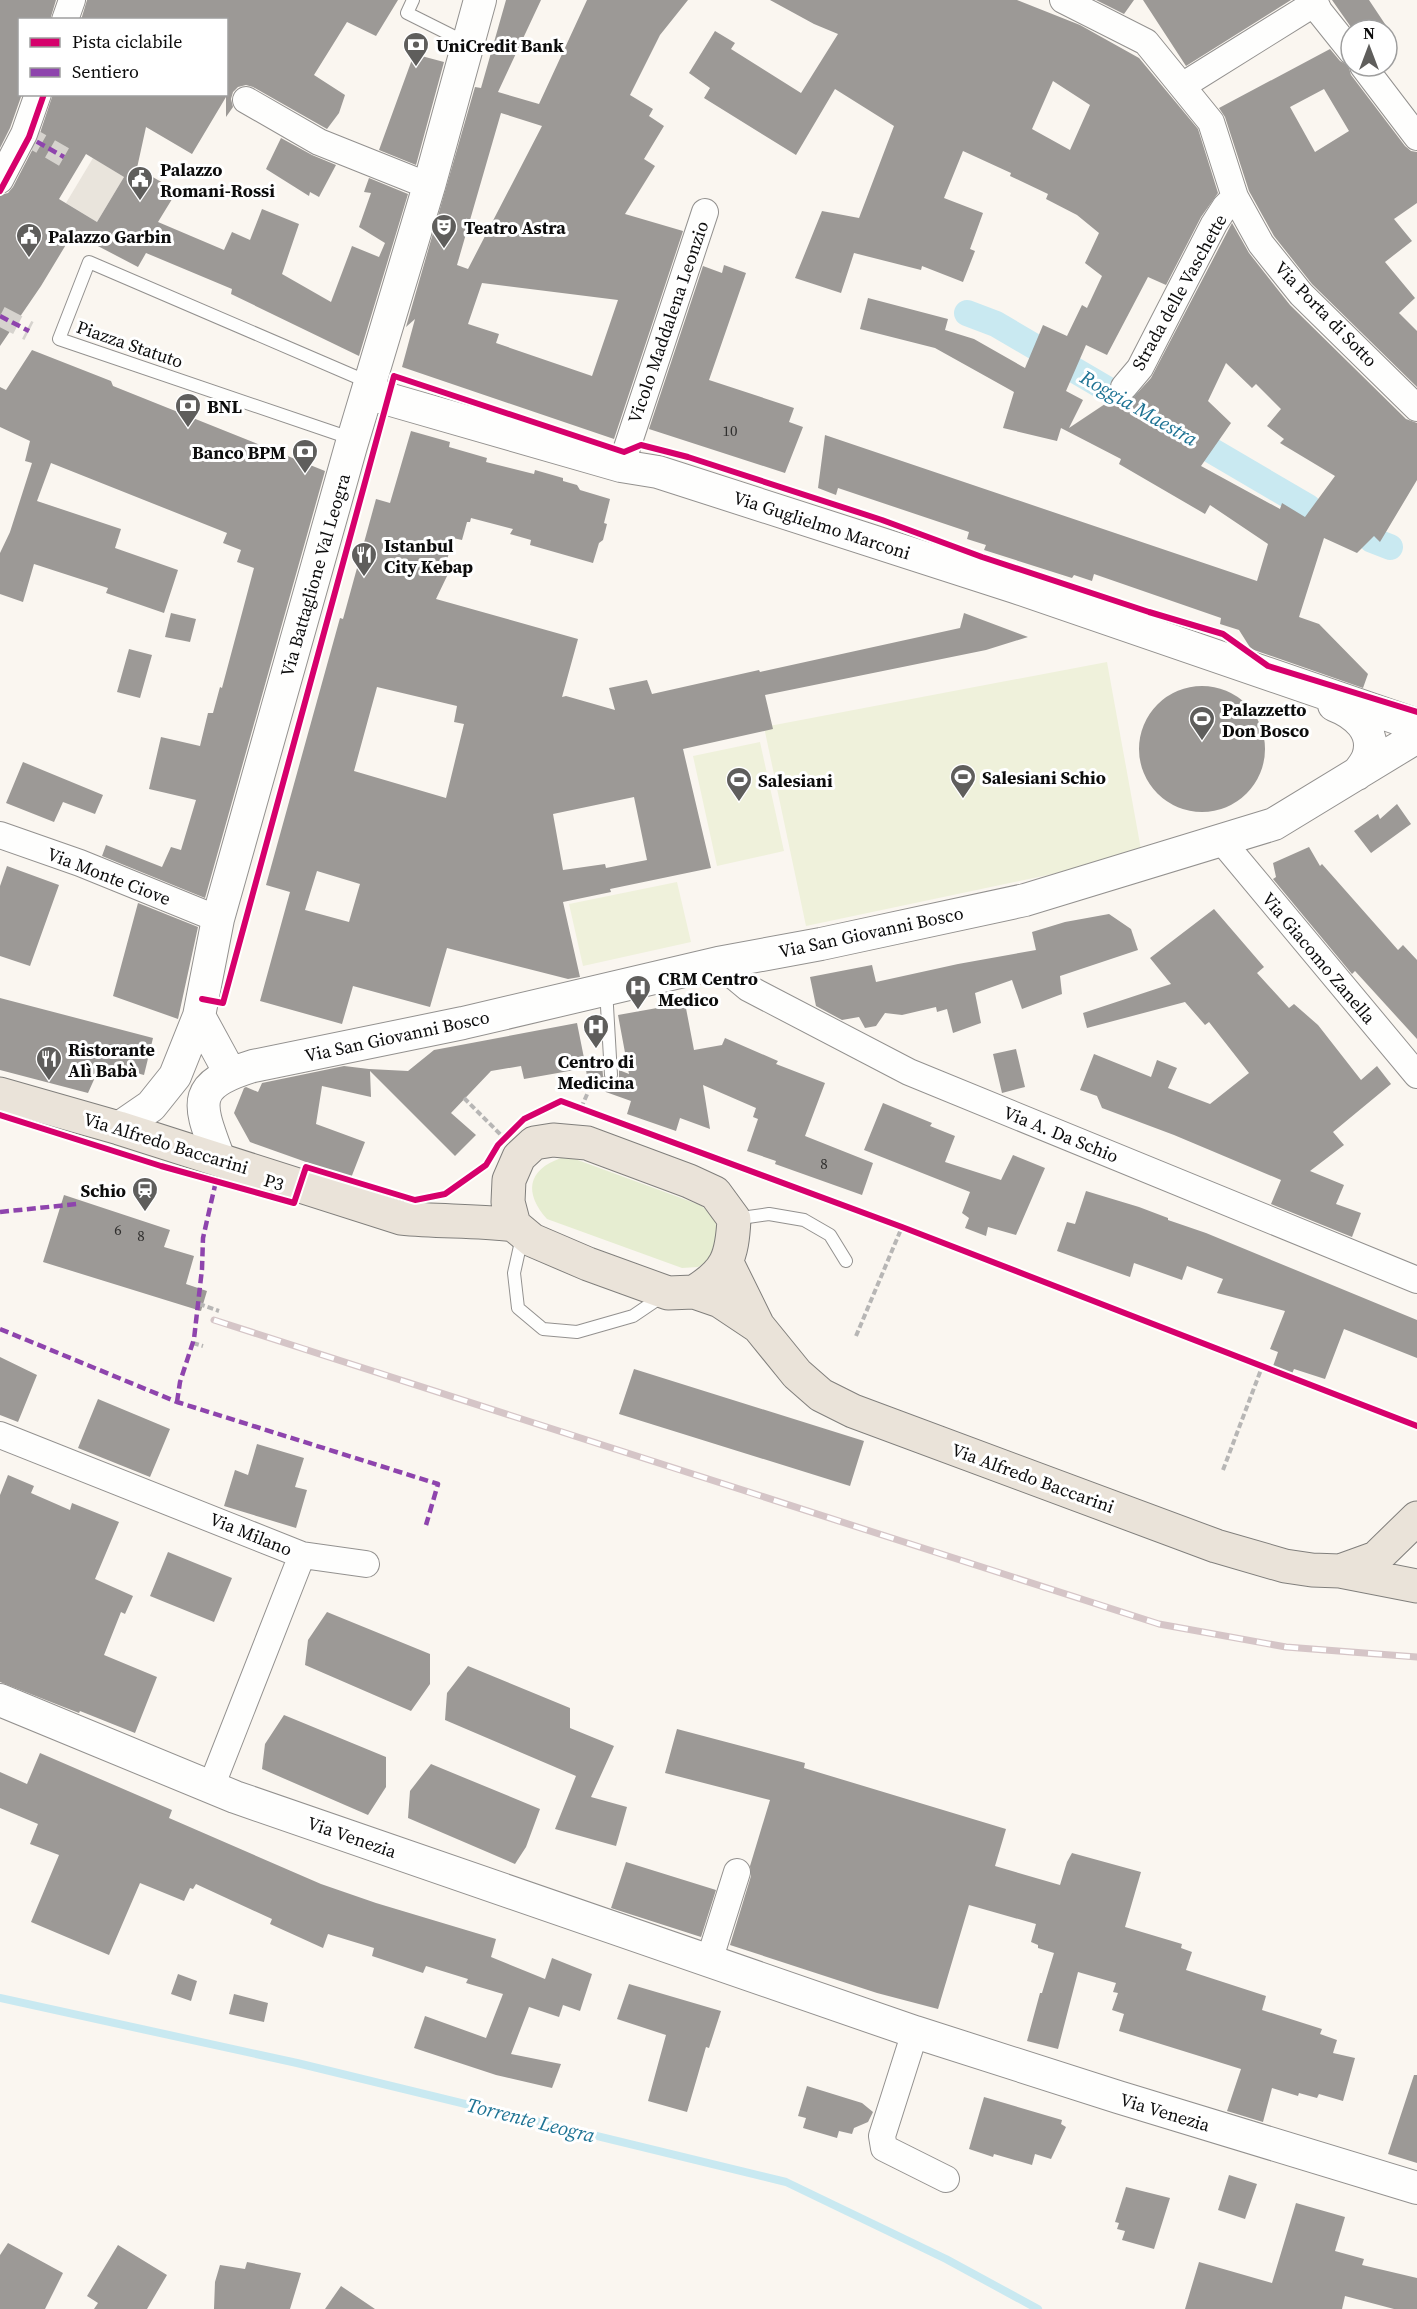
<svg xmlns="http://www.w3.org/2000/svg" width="1417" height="2309" font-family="'Source Serif 4',serif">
  <rect width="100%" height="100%" fill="#faf6f0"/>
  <path fill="#e6edd1" d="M561,1158L575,1159L700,1205C724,1222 717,1233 712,1258L698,1267L682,1268L547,1219C524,1193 527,1170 561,1158Z"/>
  <path fill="#eff1db" d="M1107,662L1142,855L806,926L764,727Z
    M760,742L784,851L717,866L693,756Z
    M677,882L691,942L583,966L569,904Z"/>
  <path fill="#e9e4dc" d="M93,158L124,177L97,222L66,203Z"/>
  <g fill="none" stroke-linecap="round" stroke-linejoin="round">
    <path stroke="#c9e9f1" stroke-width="8" d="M0,1998L297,2063L786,2182L946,2259L1038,2309"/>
    <path stroke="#c9e9f1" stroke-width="26" d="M967,313L996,324L1308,507
      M1372,540L1390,547"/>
  </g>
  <path fill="#9c9996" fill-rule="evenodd" d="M0,0H56L50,20H20V94H22L10,128L0,148Z
    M87,0H398L376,36L347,22L314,75L345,95L339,113L327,129L253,87L246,85L238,87L233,92L231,99L233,107L226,117V97L192,154L146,127L137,168L177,191L158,222L224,250L232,232L250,240L262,209L299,224L282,274L331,302L352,246L379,257L385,243L359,227L371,193L364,192L369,178L408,194L359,356L231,294L232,289L146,253L138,267L73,233L41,286L0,346V195L8,193L13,187L38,139L53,94H226V20H81ZM86,154L124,177L97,222L59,199Z
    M506,0H541L498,92L539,104L587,0H688L660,35L630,95L653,109L649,116L664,126L644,159L655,166L625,214L683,231L614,439L402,367L415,319L406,327L475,87L481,88ZM501,113L542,126L468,269L457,265ZM482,283L618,300L592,376L496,343L499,334L468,324Z
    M770,0H1017L1080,25L1139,58L1198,129L1218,193L1201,217L1166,285L1148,277L1107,355L1086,345L1066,391L1083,400L1069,428L1114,398L1122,402L1130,401L1151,378L1232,223L1249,253L1290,305L1406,419L1417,423V480L1380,542L1374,536L1357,553L1324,538L1299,617L1319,624L1368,674L1363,688L1251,649L1239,630L1220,624L1221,618L1094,574L1092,581L1074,575L1072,578L984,550L986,545L967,539L969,532L838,488L836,495L818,488L825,435L1257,581L1268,544L1210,505L1205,514L1119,464L1121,459L1061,428L1057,441L1003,428L1014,392L935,348L860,329L868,298L948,319L945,330L974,339L1025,368L1043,325L1067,336L1082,305L1087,308L1102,276L1085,263L1099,233L1077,215L1046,199L1048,194L1010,176L1011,173L963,151L944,198L983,213L970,249L975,251L963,282L922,266L921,270L854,253L841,293L795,278L822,211L859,218L894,126L835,89L796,155L704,98L710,88L689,73L715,31L735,43L731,49L801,93L838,34L814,24ZM1053,81L1090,105L1070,150L1032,129ZM1226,363L1252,388L1256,384L1281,409L1267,426L1284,439L1280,443L1335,476L1305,517L1282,503L1280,509L1201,466L1231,423L1208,401Z
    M1096,0H1134L1124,14Z
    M1143,0H1291L1186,66Z
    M1332,0H1369L1389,30H1353Z
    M1330,49L1340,61L1348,65L1351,75L1405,146L1411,151L1417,152V203L1394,219L1412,241L1385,262L1415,298L1399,313L1417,331V387L1312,284L1274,236L1249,191L1225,117L1219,108ZM1324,89L1349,131L1315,152L1290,107Z
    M414,54L444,62L416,165L379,150Z
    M281,138L312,155L336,165L319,197L310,192L309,196L266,169Z
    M724,265L746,273L709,380L794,408L789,422L803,427L785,473L649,429L703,266L722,273Z
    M32,350L111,381L113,386L325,471L205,898L102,856L106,845L162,867L171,847L181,850L196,800L149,789L161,737L200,746L208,713H213L220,687L222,688L254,568L237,562L241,550L223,543L227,533L51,463L37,501L121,529L115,548L178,570L164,613L106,593L108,588L34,564L23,602L0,594V553L10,532L32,463L25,461L30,441L0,427V387L6,390Z
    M411,431L450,442L449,447L487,458L486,462L534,474L535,470L563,478V481L577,485L580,490L610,499L604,523L607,524L603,540L599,543L593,563L530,545L531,540L510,534L513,529L471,518L470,522H467L462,540L453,538L444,571L448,574L436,599L578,639L562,697L566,696L615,710L609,688L647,680L652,694L759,670L760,672L960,628L964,613L1028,637L986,650L765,695L773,729L683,749L711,868L610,889L611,892L563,902L580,977L568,979L447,948L430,1007L353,986L342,1024L260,1001L290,892L266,885L340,618L343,619L376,499L390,503ZM377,687L457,706L454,722L464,724L446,798L354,771ZM634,797L647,860L606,868L605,864L563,870L553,814ZM317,871L360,884L349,922L305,910Z
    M171,613L196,619L190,642L165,637Z
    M129,649L152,655L140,698L117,692Z
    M1139 749a63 63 0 1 1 126 0a63 63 0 1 1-126 0Z
    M23,762L103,795L95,814L63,802L54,822L6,803Z
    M1397,804L1411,824L1371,853L1354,831L1378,814L1380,819Z
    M1309,847L1320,866L1322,864L1398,950L1403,945L1417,960V1039L1355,971L1352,974L1273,879L1276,877L1273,863Z
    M7,866L59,885L30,966L0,956V886Z
    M138,903L198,927L178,1019L113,996Z
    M1214,909L1264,967L1257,973L1289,1008L1294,1004L1318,1025L1361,1080L1377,1066L1391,1084L1333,1132L1344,1145L1310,1171L1344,1185L1336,1204L1361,1213L1352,1237L1271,1204L1281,1180L1174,1135L1102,1108L1097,1096L1080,1090L1094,1054L1151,1077L1157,1060L1177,1068L1168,1088L1210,1104L1249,1073L1209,1022L1205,1025L1185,1002L1087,1028L1083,1013L1171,984L1150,958Z
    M1109,914L1131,929L1138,950L1060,976L1062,994L1022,1009L1012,980L975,993L981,1023L953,1033L947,1009L937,1012L936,1007L902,1015L885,1013L876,1026L865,1028L859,1017L842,1020L816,1006L810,977L872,965L876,982L958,964L1036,950L1032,932L1065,922Z
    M0,998L153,1038L144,1075L101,1064L88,1093L0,1070Z
    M685,1003L694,1050L722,1045L725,1038L778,1061L776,1064L825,1083L805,1136L873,1163L862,1195L775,1164L776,1161L747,1151L758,1119L753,1117L756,1108L703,1085L710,1129L680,1118L676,1131L627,1114L631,1101L603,1091L604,1088L588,1082L584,1058L602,1064L603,1076L608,1083L616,1082L619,1078V1070L629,1074L618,1015Z
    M577,1023L586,1068L524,1079L521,1066L491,1071L451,1113L476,1135L455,1156L370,1071L371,1097L322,1086L316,1124L365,1142L351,1178L250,1142L234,1113L244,1088L246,1087L258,1092L262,1083L344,1066L369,1069L408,1071L434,1050Z
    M1016,1049L1025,1087L1002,1093L993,1054Z
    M883,1103L932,1123L930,1126L955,1136L945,1162L1001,1180L1013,1155L1045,1168L1016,1235L988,1227L986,1236L965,1228L969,1218L962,1213L970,1192L864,1150Z
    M1086,1191L1139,1207L1168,1218V1220L1206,1233L1417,1320V1358L1344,1329L1325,1379L1294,1369L1291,1376L1272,1369L1278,1352L1270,1349L1285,1311L1217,1293L1223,1279L1187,1266L1182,1280L1134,1263L1130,1277L1057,1251L1067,1222L1075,1224Z
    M64,1195L170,1230L164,1247L194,1256L186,1284L207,1291L201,1311L43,1262Z
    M0,1357L37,1375L18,1422L0,1415Z
    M634,1369L864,1441L850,1486L619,1414Z
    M98,1399L170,1429L150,1477L78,1448Z
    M257,1444L304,1458L295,1487L307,1490L296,1528L224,1506L235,1470L248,1475Z
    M8,1475L34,1486L31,1493L70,1510L72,1503L119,1522L95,1579L133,1596L125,1614L121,1612L104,1655L157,1677L135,1733L80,1711L79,1713L0,1682V1495Z
    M168,1552L232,1578L214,1622L150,1596Z
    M327,1612L430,1654V1684L411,1711L305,1665L308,1640Z
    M468,1666L570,1708V1728L614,1746L591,1797L627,1807L616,1846L555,1829L576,1776L445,1720L447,1693Z
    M284,1715L386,1757V1787L368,1815L262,1769L265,1744Z
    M677,1729L805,1763L804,1768L1006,1829L995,1866L1060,1885L1067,1862L1072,1853L1141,1872L1125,1927L1182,1944L1181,1948L1192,1952L1186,1970L1266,1996L1262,2010L1322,2029L1320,2034L1337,2040L1333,2053L1355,2058L1343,2101L1319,2094L1317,2098L1299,2093L1298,2096L1272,2088L1263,2122L1227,2111L1241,2069L1119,2031L1124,2014L1112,2010L1118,1993L1113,1992L1116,1983L1078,1972L1058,2049L1027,2041L1040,1993H1042L1054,1953L1038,1948V1945L1031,1942L1036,1924L969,1905L938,2009L877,1993L730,1945L751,1876L750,1866L770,1800L665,1773Z
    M40,1753L172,1810L169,1818L321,1884L376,1903L496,1939L491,1957L545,1979L552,1958L592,1974L580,2011L563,2005L559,2017L529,2007L511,2054L561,2064L552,2088L496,2075L414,2048L425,2016L486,2038L503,1994L466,1983L468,1979L426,1966L423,1973L372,1956L374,1948L328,1934L323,1948L270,1924L272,1919L196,1884L193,1889L190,1888L184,1901L140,1883L109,1955L31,1922L59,1855L30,1844L38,1824L0,1808V1772L27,1784Z
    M431,1764L540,1809L526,1847L515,1864L408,1818L410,1791Z
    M626,1862L716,1890L701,1937L611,1908Z
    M178,1974L197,1981L191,2001L171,1994Z
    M629,1984L721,2011L709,2048L706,2047L687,2112L648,2101L666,2035L617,2019Z
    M234,1994L268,2003L264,2022L229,2014Z
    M1414,2075H1417V2163L1388,2154Z
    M807,2086L862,2103L873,2112L868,2122L854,2128L852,2134L839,2131L837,2138L803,2128L806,2118L798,2116Z
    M984,2097L1062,2120L1061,2124L1066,2127L1051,2159L1035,2154L1032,2165L994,2154L993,2157L969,2149Z
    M1229,2175L1257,2184L1245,2219L1218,2210Z
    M1126,2187L1170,2198L1154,2249L1122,2240L1125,2231L1117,2229L1119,2223L1115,2222Z
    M1296,2203L1345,2217L1335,2251L1364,2259L1362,2265L1417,2278V2309H1394L1345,2296L1342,2309H1185L1199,2262L1272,2283Z
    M8,2243L63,2273L45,2309H0V2255Z
    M118,2245L167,2275L147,2309H94L98,2303L87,2296Z
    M247,2262L301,2273L290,2309H214L215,2282L220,2265L245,2269Z
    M341,2286L375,2309H325Z"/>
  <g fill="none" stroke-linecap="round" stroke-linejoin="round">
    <path stroke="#d6d3ce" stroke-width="20" stroke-dasharray="20 10" stroke-linecap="butt" d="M24,134L64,157
      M0,316L29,331"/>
    <defs>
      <path id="service" d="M413,0L407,13L467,43
        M349,443L344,436L59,339L89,262L361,379L365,386
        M606,989L611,1075
        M734,1219L769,1214L804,1220L830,1235L846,1261
        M522,1237L514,1273L518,1308L543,1329L577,1332L633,1316L664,1295"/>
      <path id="minor" d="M1063,0L1146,42L1211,122L1235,197L1261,244L1301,294L1417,408
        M1314,0L1319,11L1351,51
        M65,20L72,0
        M1363,66L1417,137
        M1182,86L1315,3
        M246,100L319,142L429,186
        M0,180L24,134L38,94
        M1124,387L1140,368L1214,224L1225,207L1235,197
        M621,466L705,212
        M0,835L80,863L218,919
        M1221,840L1417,1075
        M718,963L748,988L909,1072L1417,1280
        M0,1435L302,1555L211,1787
        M302,1555L366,1564
        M709,1961L737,1872
        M915,2032L882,2136L884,2148L946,2179"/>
      <path id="tertiary" d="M367,393L621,466L658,472L1015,587L1417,725
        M1334,705C1355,713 1377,731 1368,757C1366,763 1361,769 1357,774
        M199,1016L230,1073
        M119,1128L151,1106L175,1076L199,1016L218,919L351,446L429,186L480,0
        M219,1159C199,1104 188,1086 253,1066L463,1023L718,963L821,944L1025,900L1274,824L1417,737
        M0,1700L235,1797L915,2032L1118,2097L1417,2188"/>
      <path id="primary" d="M0,1094L119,1128L401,1218C439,1222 476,1220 514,1225
        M727,1263L758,1326L797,1374L821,1395L853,1411L1216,1546L1285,1566L1312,1570L1340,1571L1417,1586
        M694,1292C727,1272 732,1257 734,1219L715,1193L689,1181L587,1143L553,1140L534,1143L519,1157L509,1180L508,1202L514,1225L532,1240L588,1264L668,1293L694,1292L720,1301L756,1325
        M1340,1571L1376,1558L1417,1518"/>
    </defs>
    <use href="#service" stroke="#93918f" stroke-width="14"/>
    <use href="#minor" stroke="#93918f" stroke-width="28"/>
    <use href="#tertiary" stroke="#93918f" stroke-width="34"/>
    <use href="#primary" stroke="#807f7c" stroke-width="35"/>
    <path stroke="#b7b6b5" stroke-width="4" stroke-dasharray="6 3" stroke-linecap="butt" d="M464,1098L502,1136
      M581,1108L593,1081
      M199,1304L219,1311
      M856,1336L902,1227
      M193,1343L203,1346
      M1223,1470L1262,1367"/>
    <use href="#service" stroke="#fefefd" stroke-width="12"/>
    <use href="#minor" stroke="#fefefd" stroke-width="26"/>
    <use href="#tertiary" stroke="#fefefd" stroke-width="32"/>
    <use href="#primary" stroke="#eae3d9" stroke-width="33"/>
    <defs>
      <path id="rail" d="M214,1320L1159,1624L1286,1647L1417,1657"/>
    </defs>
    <use href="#rail" stroke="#d5c5c7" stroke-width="7"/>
    <use href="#rail" stroke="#fff" stroke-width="4.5" stroke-dasharray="14" stroke-linecap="butt"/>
    <path stroke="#8e44ad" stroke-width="4.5" stroke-dasharray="9 4.5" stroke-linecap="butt" d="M25,135L64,157
      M0,316L29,331
      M0,1212L77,1204
      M0,1329L177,1402L438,1484L426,1525
      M177,1402L180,1382L194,1339L202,1269L203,1238L216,1181"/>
    <defs>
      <path id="cycleway" d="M0,191L29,137L44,94
        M202,999L223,1003L394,376L624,452L641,445L688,457L882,520L982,557L1149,612L1223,634L1268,666L1417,712
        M0,1115L161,1166L294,1203L306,1167L415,1200L445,1194L486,1165L498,1145L524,1119L561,1101L902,1227L1417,1426"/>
    </defs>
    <use href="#cycleway" stroke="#fff" stroke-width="10"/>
    <use href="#cycleway" stroke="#d6006c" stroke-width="6"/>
  </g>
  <defs>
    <symbol id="bank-pin" viewBox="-11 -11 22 30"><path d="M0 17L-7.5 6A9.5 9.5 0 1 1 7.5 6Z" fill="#5f5e5c" stroke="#fff"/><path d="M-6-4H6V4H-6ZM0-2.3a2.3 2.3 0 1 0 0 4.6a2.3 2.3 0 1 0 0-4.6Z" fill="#fff"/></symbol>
    <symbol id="civic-pin" viewBox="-11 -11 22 30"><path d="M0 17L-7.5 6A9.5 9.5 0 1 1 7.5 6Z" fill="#5f5e5c" stroke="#fff"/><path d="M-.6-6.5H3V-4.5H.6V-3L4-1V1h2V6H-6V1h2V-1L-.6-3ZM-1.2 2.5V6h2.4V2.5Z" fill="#fff"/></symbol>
    <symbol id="theatre-pin" viewBox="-11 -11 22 30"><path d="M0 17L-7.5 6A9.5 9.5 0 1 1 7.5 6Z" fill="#5f5e5c" stroke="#fff"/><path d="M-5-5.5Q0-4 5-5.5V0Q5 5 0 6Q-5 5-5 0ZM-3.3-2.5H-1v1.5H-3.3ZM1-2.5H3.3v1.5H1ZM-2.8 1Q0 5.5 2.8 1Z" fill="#fff"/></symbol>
    <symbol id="restaurant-pin" viewBox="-11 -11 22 30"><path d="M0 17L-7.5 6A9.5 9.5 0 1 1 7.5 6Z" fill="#5f5e5c" stroke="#fff"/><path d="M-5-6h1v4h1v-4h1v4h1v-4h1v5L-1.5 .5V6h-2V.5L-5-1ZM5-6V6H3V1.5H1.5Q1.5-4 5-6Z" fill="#fff"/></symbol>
    <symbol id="stadium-pin" viewBox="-11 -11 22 30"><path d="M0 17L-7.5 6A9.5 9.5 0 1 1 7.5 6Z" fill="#5f5e5c" stroke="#fff"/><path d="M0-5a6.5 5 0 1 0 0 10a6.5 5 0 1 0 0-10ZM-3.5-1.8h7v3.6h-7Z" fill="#fff"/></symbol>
    <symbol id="hospital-pin" viewBox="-11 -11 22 30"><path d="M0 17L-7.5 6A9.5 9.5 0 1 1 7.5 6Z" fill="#5f5e5c" stroke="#fff"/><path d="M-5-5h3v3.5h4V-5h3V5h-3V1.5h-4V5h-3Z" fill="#fff"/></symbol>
    <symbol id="station-pin" viewBox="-11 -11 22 30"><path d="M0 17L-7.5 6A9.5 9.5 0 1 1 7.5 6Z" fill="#5f5e5c" stroke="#fff"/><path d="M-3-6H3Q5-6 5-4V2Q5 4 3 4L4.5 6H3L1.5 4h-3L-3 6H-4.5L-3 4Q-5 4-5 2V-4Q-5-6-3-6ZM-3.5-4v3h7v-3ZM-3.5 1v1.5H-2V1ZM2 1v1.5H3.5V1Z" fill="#fff"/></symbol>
  </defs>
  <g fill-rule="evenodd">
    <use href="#bank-pin" x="401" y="30" width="30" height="40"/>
    <use href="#civic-pin" x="125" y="164" width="30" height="40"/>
    <use href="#theatre-pin" x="429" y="212" width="30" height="40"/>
    <use href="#civic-pin" x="14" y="221" width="30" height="40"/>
    <use href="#bank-pin" x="173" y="391" width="30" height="40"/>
    <use href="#bank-pin" x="290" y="437" width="30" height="40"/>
    <use href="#restaurant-pin" x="349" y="540" width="30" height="40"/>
    <use href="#stadium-pin" x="1187" y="704" width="30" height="40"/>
    <use href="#stadium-pin" x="948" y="762" width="30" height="40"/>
    <use href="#stadium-pin" x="724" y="765" width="30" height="40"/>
    <use href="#hospital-pin" x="623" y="973" width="30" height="40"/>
    <use href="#hospital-pin" x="581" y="1012" width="30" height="40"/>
    <use href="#restaurant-pin" x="34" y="1044" width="30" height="40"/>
    <use href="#station-pin" x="130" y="1175" width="30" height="40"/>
  </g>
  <g text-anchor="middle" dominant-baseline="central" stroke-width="6" stroke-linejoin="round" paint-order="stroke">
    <g font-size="15" fill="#302f2e">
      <text x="730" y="430">10</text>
      <text x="824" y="1163">8</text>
      <text x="118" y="1229">6</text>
      <text x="141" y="1235">8</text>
    </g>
    <g font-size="18" font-weight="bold" fill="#0c0c0c" stroke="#fff" text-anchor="start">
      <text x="436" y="45">UniCredit Bank</text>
      <text x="160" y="169">Palazzo<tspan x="160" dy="21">Romani-Rossi</tspan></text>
      <text x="464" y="227">Teatro Astra</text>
      <text x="48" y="236">Palazzo Garbin</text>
      <text x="207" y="406">BNL</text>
      <text x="286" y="452" text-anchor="end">Banco BPM</text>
      <text x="384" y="545">Istanbul<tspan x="384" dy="21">City Kebap</tspan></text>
      <text x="1222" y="709">Palazzetto<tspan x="1222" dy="21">Don Bosco</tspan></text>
      <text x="982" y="777">Salesiani Schio</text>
      <text x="758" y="780">Salesiani</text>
      <text x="658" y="978">CRM Centro<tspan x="658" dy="21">Medico</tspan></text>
      <text x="68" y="1049">Ristorante<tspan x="68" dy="21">Alì Babà</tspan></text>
      <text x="596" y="1061" text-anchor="middle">Centro di<tspan x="596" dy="21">Medicina</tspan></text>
      <text x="126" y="1190" text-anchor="end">Schio</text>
    </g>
    <g font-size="18" fill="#0c0c0c" stroke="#fff">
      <text transform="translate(1179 292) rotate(-61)">Strada delle Vaschette</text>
      <text transform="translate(1326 314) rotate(46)">Via Porta di Sotto</text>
      <text transform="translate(668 322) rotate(-71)">Vicolo Maddalena Leonzio</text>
      <text transform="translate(130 344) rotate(19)">Piazza Statuto</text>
      <text transform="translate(822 525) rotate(18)">Via Guglielmo Marconi</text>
      <text transform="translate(315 575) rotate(-74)">Via Battaglione Val Leogra</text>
      <text transform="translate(109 876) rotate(21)">Via Monte Ciove</text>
      <text transform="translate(871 932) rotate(-12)">Via San Giovanni Bosco</text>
      <text transform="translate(1319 958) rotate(50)">Via Giacomo Zanella</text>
      <text transform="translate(397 1036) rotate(-12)">Via San Giovanni Bosco</text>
      <text transform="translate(1061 1134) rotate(22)">Via A. Da Schio</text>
      <text transform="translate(166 1143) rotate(17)">Via Alfredo Baccarini</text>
      <text transform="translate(274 1182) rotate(16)">P3</text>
      <text transform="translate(1033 1478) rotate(20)">Via Alfredo Baccarini</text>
      <text transform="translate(251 1534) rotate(22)">Via Milano</text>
      <text transform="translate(352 1837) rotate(19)">Via Venezia</text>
      <text transform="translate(1165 2112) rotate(17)">Via Venezia</text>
    </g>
    <g font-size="20" font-style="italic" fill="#1e7394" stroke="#fff">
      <text transform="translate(1139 408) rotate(30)">Roggia Maestra</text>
      <text transform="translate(531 2120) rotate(14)">Torrente Leogra</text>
    </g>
  </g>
  <rect x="18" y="18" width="210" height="78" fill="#ffffff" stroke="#9e9e9e" stroke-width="1.5"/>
  <rect x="30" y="38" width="30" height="9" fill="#d6006c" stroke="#9e9e9e" stroke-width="1.5"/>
  <text x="72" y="48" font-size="18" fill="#0c0c0c">Pista ciclabile</text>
  <rect x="30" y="68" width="30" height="9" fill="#8e44ad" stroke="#9e9e9e" stroke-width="1.5"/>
  <text x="72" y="78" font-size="18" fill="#0c0c0c">Sentiero</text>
  <g transform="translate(1369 48)"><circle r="28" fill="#ffffff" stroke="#9e9e9e" stroke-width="1.5"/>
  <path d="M0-4.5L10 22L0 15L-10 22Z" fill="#5f5e5c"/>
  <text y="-9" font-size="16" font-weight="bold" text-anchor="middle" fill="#0c0c0c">N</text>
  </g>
</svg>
